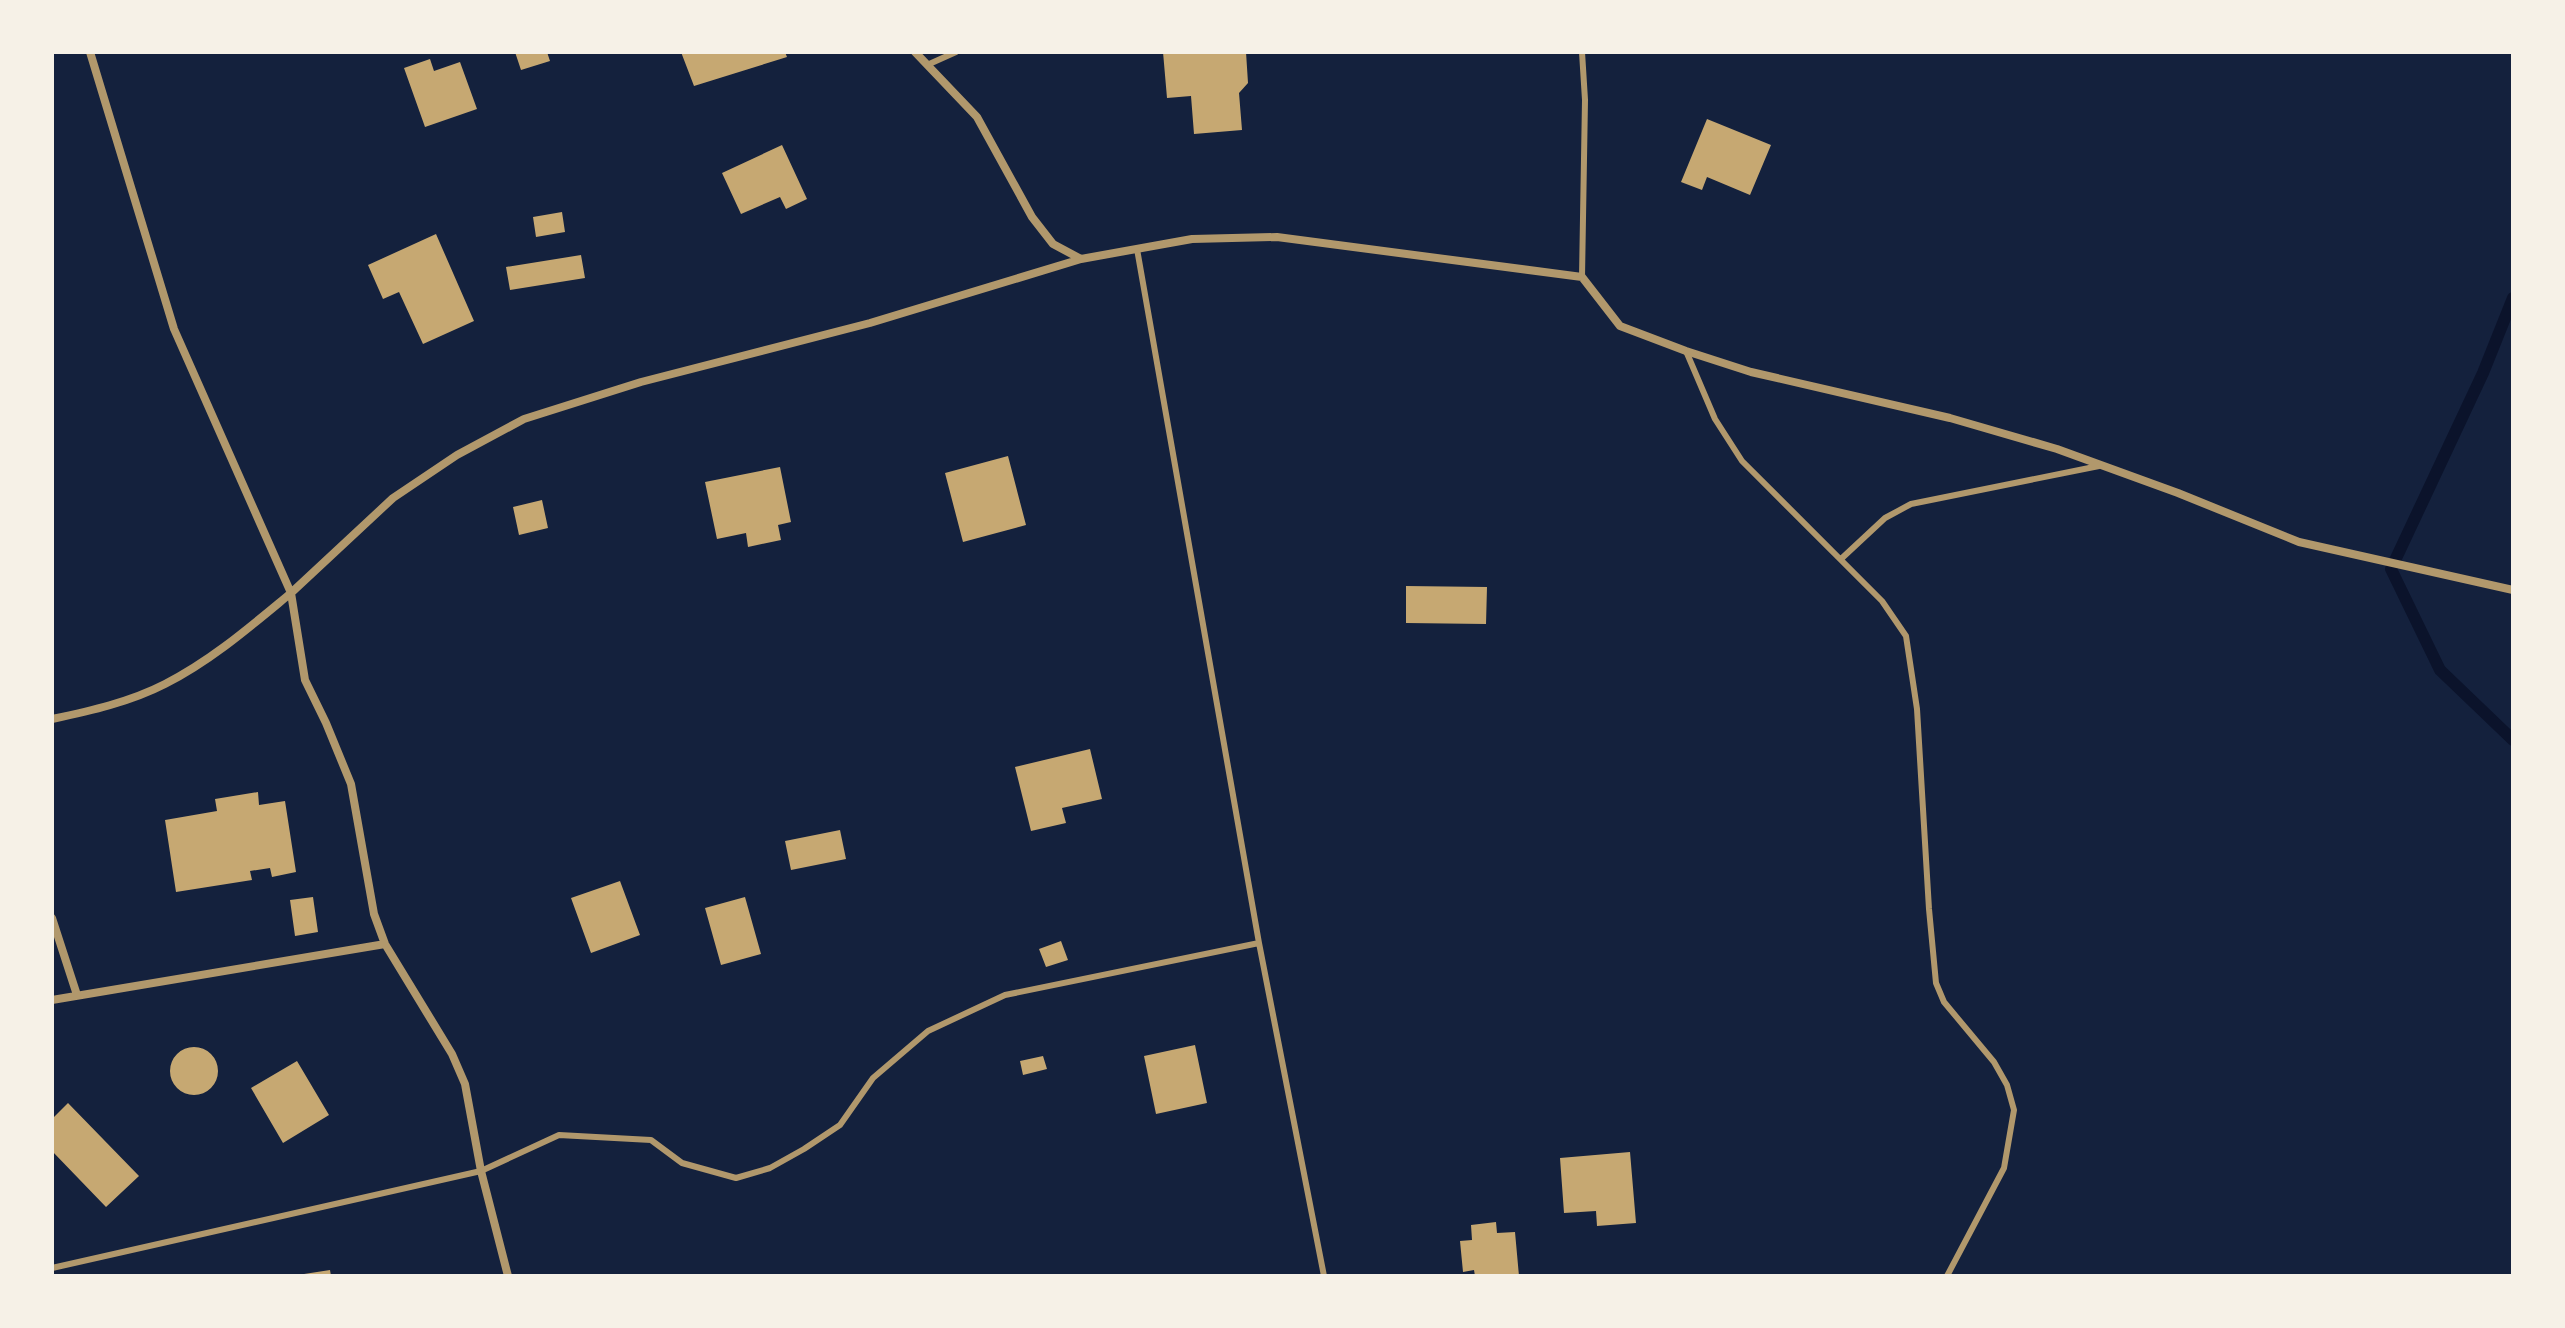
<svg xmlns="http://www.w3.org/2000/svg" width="2565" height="1328" font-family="Raleway,sans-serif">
  <rect width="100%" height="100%" fill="#14213d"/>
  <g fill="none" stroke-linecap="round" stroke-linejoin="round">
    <path stroke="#0b132b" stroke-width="12" d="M2513,298L2483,373L2391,569L2440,670L2513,740"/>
  </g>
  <path fill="#c6a872" d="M515,52H547L550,61L521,70Z
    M681,52H785L787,57L694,86Z
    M1163,52H1246L1248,83L1239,93L1242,130L1194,134L1191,96L1167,98Z
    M430,59L434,71L460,62L477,109L425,127L404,68Z
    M1707,119L1771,145L1750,195L1707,177L1702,190L1681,182Z
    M782,145L807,199L786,209L780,197L741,214L722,173Z
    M562,212L565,232L536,237L533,217Z
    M436,234L474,321L423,344L399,292L383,299L368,265Z
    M581,255L585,278L510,290L506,267Z
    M1008,456L1026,525L963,542L945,473Z
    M780,467L791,522L778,525L781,540L748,547L746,533L717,539L705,482Z
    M542,500L548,528L519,535L513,507Z
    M1406,586L1487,587L1486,624L1406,623Z
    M1090,749L1102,799L1062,808L1066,823L1031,831L1015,767Z
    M258,792L259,805L285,801L296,872L272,877L270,868L250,871L252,880L176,892L165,820L217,811L215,799Z
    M840,830L846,859L791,870L785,841Z
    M620,881L640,935L591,953L571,898Z
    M313,897L318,932L295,936L290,900Z
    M745,897L761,954L721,965L705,908Z
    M1061,941L1068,960L1046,967L1039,949Z
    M1195,1045L1207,1103L1156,1114L1144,1056Z
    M170 1071a24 24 0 1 1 48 0a24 24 0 1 1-48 0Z
    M1043,1056L1047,1069L1023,1075L1020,1061Z
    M297,1061L329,1115L283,1143L251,1088Z
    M68,1103L139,1176L106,1207L52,1151V1119Z
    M1630,1152L1636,1223L1597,1226L1596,1211L1564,1213L1560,1158Z
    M1496,1222L1497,1233L1515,1232L1519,1276H1475L1474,1270L1463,1272L1460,1241L1472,1240L1471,1225Z
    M330,1270L331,1276H304V1274Z"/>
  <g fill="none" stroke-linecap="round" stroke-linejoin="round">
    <path stroke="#b1986c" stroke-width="6" d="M927,65L956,52
      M1137,249L1259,943L1324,1276
      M1582,277L1585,100L1582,52
      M1686,351L1715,419L1742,461L1882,601L1906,636L1917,709L1929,909L1936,983L1944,1002L1994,1062L2007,1085L2014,1110L2004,1168L1947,1276
      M1841,559L1885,518L1911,504L2099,466
      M52,1268L481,1171L559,1135L651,1140L682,1163L736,1178L770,1168L804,1149L840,1125L873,1078L928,1031L1005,995L1259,943"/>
    <path stroke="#b1986c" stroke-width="8" d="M915,52L977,117L1032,217L1053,244L1081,259L1192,239L1277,237L1582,277L1620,326L1686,351L1751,372L1950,418L2057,449L2178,493L2299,542L2513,590
      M52,719C90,711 130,702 165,684C212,660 251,626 291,593L174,329L90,52
      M52,918L77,995
      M52,1000L385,944
      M508,1276L481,1171L465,1084L452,1054L385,944L374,914L351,784L326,723L305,680L291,593L393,498L457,455L524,419L641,382L870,323L1081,259"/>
  </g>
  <rect width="2565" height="1328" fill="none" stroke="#f6f1e7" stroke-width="108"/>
</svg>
